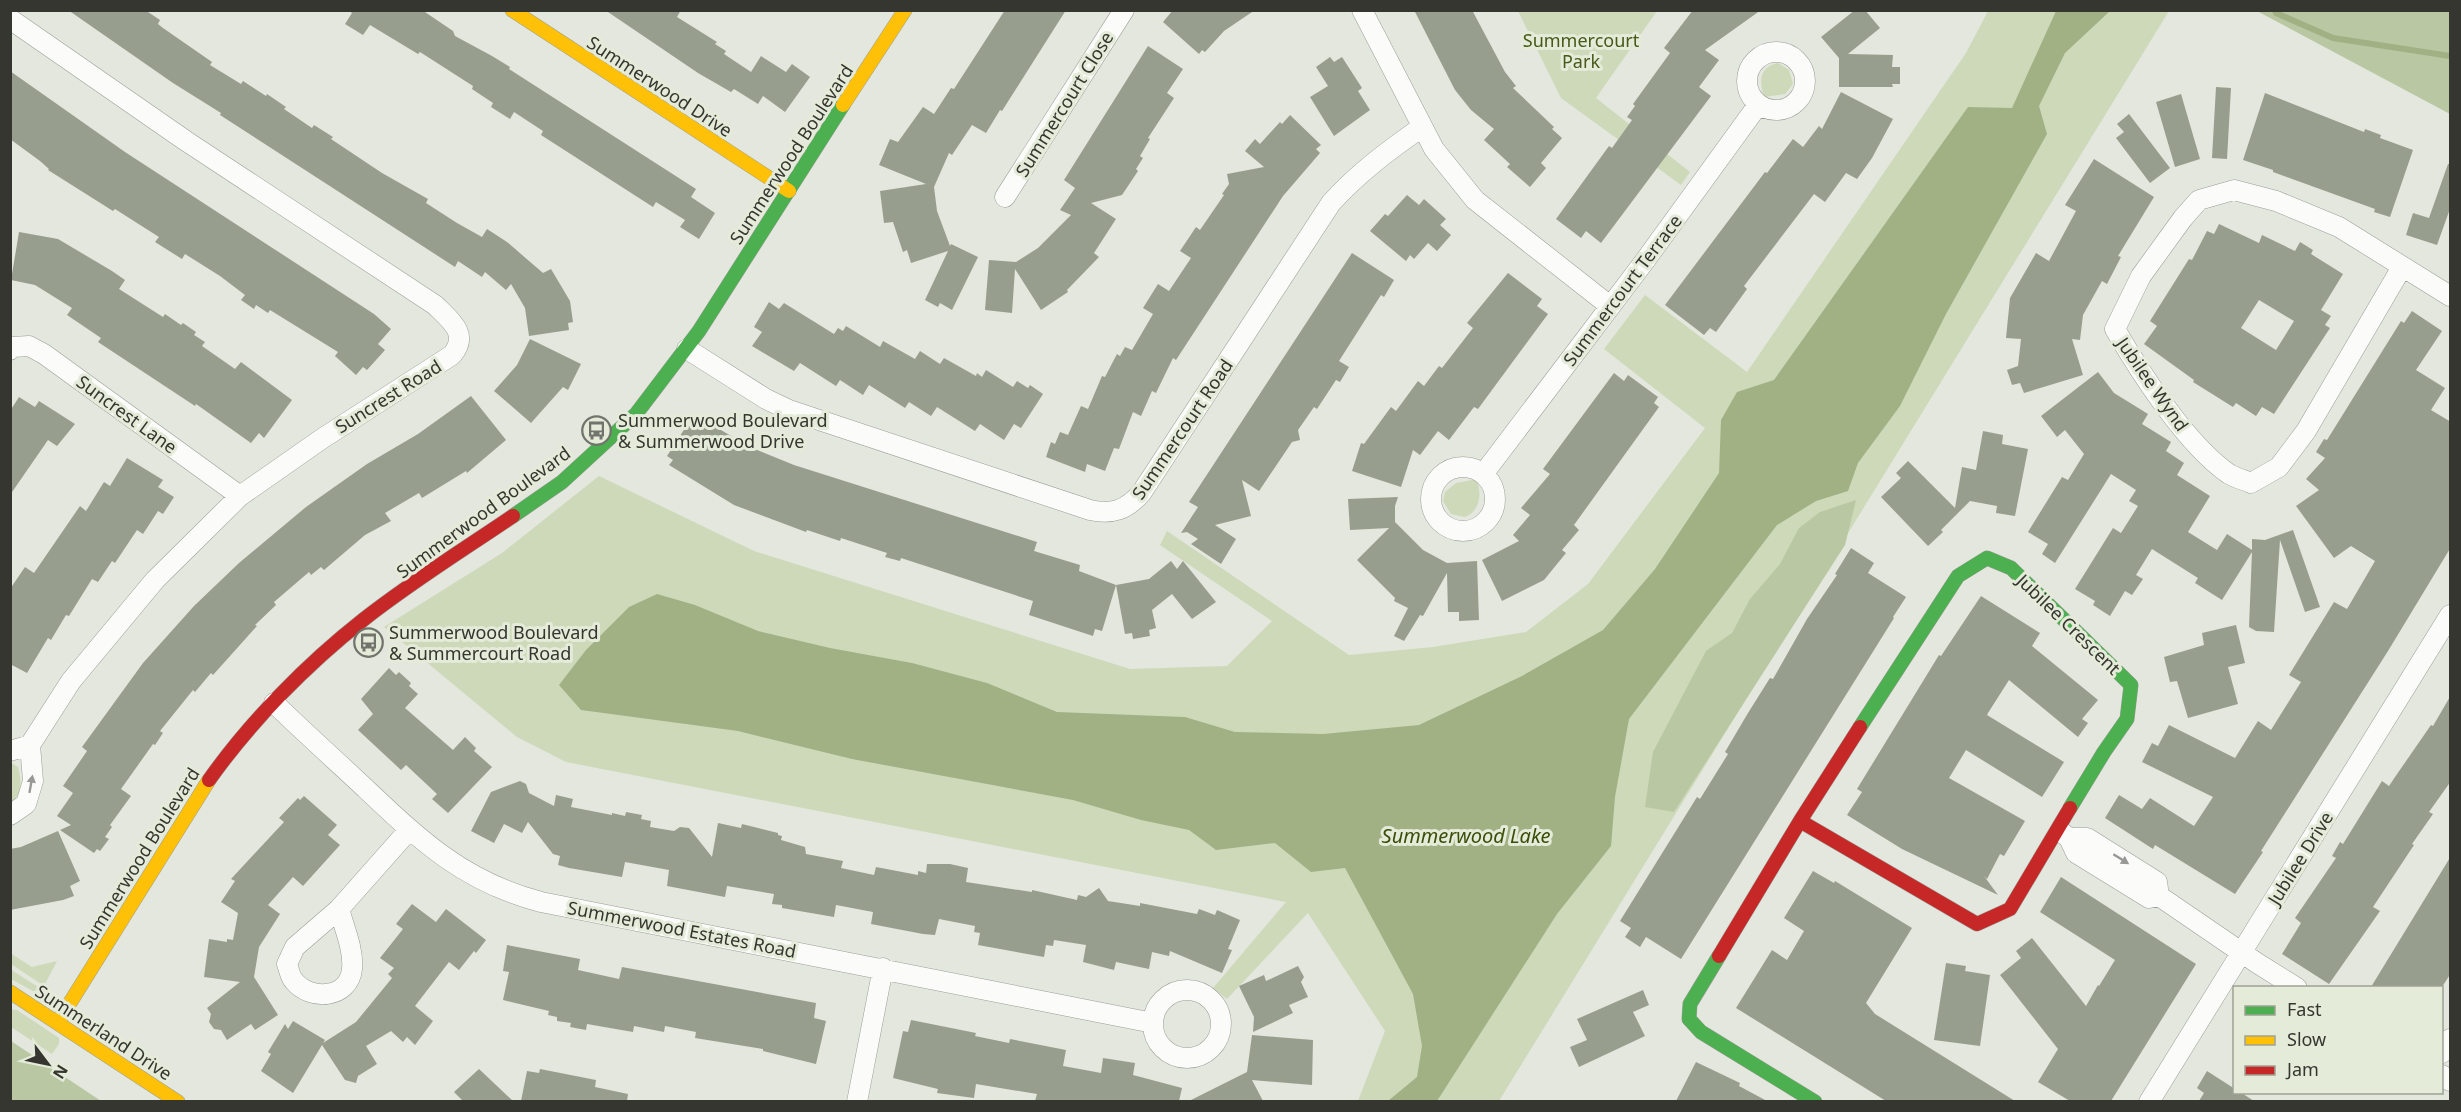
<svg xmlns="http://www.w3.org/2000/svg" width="2461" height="1112" font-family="'Noto Sans',sans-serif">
  <rect width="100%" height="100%" fill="#e3e7dd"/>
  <path fill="#ced9ba" d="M1518,11H1657L1596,98L1690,172L1681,185L1561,98Z
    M1988,11H2169L1499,1101H1358L1385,1031L1308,913L1227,999L1213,988L1286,902L566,762L517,737L384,627L502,553L599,476L754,551L1130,669L1227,666L1272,621L1160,545L1167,531L1349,655L1433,647L1526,632L1588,584L1705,428L1604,349L1645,295L1747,372L1966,53Z
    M1778,63L1789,70L1793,84L1785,94L1764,97C1759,81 1759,67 1778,63Z
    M1472,480H1477C1482,494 1480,511 1465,517L1451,514L1443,501L1445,492L1456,483Z
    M13,764L18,767C21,781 24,793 11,803V765Z
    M10,953L32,967L57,961L44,986L11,964Z
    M10,969L46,992L44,997L11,979Z
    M10,1009L17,1010L59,1038V1044L52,1054L11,1027Z"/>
  <path fill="#b9c7a2" d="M2257,11H2450V114Z
    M1856,500L1845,545L1674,812L1645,807L1653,752L1706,651L1732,633L1750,599L1780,564L1799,528L1820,512Z
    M11,1041L101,1101H11Z"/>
  <path fill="#a1b184" d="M2056,11H2110L2065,53L2039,106L2047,134L1946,314L1900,406L1858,463L1848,491L1816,501L1777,525L1629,719L1615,797L1611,846L1557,914L1437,1101H1388L1417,1077L1422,1046L1413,994L1345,868L1311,872L1275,843L1216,850L1189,830L1141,820L1073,800L852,759L738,731L581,710L559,685L586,650L629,607L657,594L695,605L758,631L830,648L912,663L987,683L1057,712L1185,717L1235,732L1323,734L1419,725L1522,676L1603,630L1655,569L1719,473L1721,420L1737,392L1774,380L1968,107L2012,108Z"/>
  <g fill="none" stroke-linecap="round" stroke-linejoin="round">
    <path stroke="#a1b184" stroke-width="6" d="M2275,10L2276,13L2333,38L2450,56"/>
  </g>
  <path fill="#989e8e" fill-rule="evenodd" d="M68,10H145L160,20L158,24L163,28L212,62L210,65L241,84L243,81L266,96L267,94L286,107L284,109L312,128L314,125L333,137L331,139L382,173L428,199L426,203L457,223L482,237L487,229L507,242L543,273L551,269L570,301L573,322L568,323L569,330L529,336L525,308L511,284L506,290L485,272L482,277L458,261L455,267L220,115L221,113L173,83Z
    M348,10H422L453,31L455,36L492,56L510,67L509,69L696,189L691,197L715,213L699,239L680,227L685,220L656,202L653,207L541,135L543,131L514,112L510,119L491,107L493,103L472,89L473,86L420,52L418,54L370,25L363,35L345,24L352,13Z
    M605,10H681L677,17L717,42L715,44L726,51L724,54L751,72L761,56L786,72L792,64L810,77L785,112L763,96L758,104L734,89L731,92L698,73Z
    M1005,10H1066L1002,111L1000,110L986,133L972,125L952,155L949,153L934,187L937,211L950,246L951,244L978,257L952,310L940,303L938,307L925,300L948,251L911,263L907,250L903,252L893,222L884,223L880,191L926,184L879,165L890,139L898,142L923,107L934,114L951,88L954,89Z
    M1173,10H1255L1224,31L1205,52L1202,50L1199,54L1163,22Z
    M1414,10H1472L1505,72L1516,86L1513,88L1554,127L1552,129L1562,138L1541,163L1546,168L1530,187L1507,167L1510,164L1484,140L1494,129L1471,110L1455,90Z
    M1693,10H1761L1705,50L1719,60L1699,87L1711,96L1601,243L1586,231L1581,238L1556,219L1609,146L1612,148L1632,120L1627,117L1635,106L1633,104L1670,53L1664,48Z
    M1855,10H1865L1880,28L1848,54L1893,55L1892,67H1900V84H1892L1893,87H1839V58L1821,37Z
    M1148,46L1183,69L1167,93L1174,98L1148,138L1150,139L1140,156L1143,158L1136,169L1138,171L1122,195L1091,203L1116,219L1094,253L1099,257L1067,290L1068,292L1041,310L1015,269L1012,313L985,310L989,260L1016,262L1038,248L1071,215L1060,210L1075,188L1064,180Z
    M1330,57L1334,62L1342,57L1362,88L1358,91L1370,110L1334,136L1310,97L1328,86L1316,67Z
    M10,71L125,152L374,314L391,329L378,344L385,350L367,370L363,367L356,375L335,356L338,352L270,310L268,313L256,305L254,309L241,300L245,295L220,276L185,254L182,259L155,242L159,237L115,209L113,211L48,170L49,169L40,161L10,139Z
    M2216,87L2231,88L2227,159L2212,158Z
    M1841,92L1893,119L1872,158L1857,179L1846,173L1825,202L1814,194L1744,286L1747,289L1716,332L1710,328L1704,335L1665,305L1765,172L1767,173L1793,139L1803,147L1819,126L1822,129Z
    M2265,93L2364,132L2365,129L2381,135L2380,138L2413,150L2390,217L2374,212L2375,209L2273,172V170L2243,160Z
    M2181,94L2200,159L2175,167L2156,102Z
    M2129,114L2170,168L2150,183L2116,138L2124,132L2117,124Z
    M1290,115L1321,145L1316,149L1320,153L1283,196L1176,360L1173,358L1156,393L1152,391L1141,416L1133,412L1119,449L1114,448L1105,471L1087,464L1085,472L1046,457L1051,442L1055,444L1060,432L1068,435L1081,406L1088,409L1102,376L1105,377L1117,354L1120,356L1125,347L1132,350L1153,314L1143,308L1158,284L1169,291L1191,258L1180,251L1196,227L1200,230L1224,195L1222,194L1229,184L1227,174L1264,167L1245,151L1255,139L1260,144L1280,122L1282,124Z
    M2094,159L2154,197L2118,256L2121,257L2107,284L2102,281L2083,315L2080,340L2072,339L2083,375L2024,393L2020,383L2012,385L2007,370L2018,366L2021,339L2006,338L2010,298L2036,253L2049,261L2076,211L2065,205Z
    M2448,164H2451V206L2437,245L2406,235L2413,213L2429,218Z
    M1407,195L1419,205L1424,199L1446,219L1440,225L1451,235L1437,251L1428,243L1414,259L1410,255L1406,261L1370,231L1385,214L1388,216Z
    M2219,224L2259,243L2262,235L2295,251L2300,242L2313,250L2311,254L2343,274L2321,310L2331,316L2325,325L2330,328L2274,414L2262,407L2256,416L2236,403L2233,407L2193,382L2194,380L2144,344L2157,326L2150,321L2189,259L2192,260L2207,231L2214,234ZM2259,300L2294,321L2276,350L2241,328Z
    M19,232L58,239L112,271L125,280L119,289L163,317L165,314L181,325L183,323L196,332L194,335L205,342L202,346L235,369L241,362L292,400L264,438L259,433L251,443L196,404L195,406L98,342L101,338L67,315L72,308L35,285L11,280Z
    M1352,253L1394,280L1384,297L1381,295L1339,361L1349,367L1340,382L1336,380L1317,409L1314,407L1298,430L1300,440L1292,442L1259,491L1242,480L1251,516L1215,525L1236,539L1221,564L1191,544L1198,539L1187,532L1181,533L1198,507L1189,502Z
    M1508,273L1542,299L1537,306L1548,314L1478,409L1474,407L1449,440L1438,431L1420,455L1413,450L1401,487L1352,471L1361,443L1364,444L1391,407L1396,411L1418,381L1424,386L1439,366L1442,368L1473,328L1467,323Z
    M769,302L779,309L784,303L834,334L838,328L843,331L846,326L880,347L883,341L915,359L920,351L940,364L944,358L976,376L977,373L982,377L986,370L1013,387L1017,381L1028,388L1030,385L1043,394L1021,428L1014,424L1004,440L980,424L975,431L937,407L931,416L909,402L905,408L869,385L863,395L840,380L836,386L800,363L794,371L752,346L762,332L754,327Z
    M2412,311L2442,331L2416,370L2445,388L2431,410L2451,422V547L2388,651L2261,851L2263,852L2235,894L2155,845L2153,849L2105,818L2119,795L2142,809L2150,798L2194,826L2213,797L2142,762L2152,743L2158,746L2169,725L2235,758L2258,721L2271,730L2301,682L2289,675L2334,602L2347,609L2375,561L2351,546L2334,558L2296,506L2319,490L2306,479L2325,458L2316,452L2324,439L2327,440L2401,321L2404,323Z
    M530,339L581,364L568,390L563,387L531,423L494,391L517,365Z
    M2098,372L2114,393L2148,414L2142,424L2171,442L2166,451L2184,463L2177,475L2210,496L2188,532L2217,550L2227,534L2252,550V539L2265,540L2293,530L2320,607L2305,612L2280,540L2274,632L2256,631L2249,627L2252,552L2222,600L2195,583L2198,578L2152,549L2136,575L2143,579L2132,595L2125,591L2110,616L2093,605L2095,601L2075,589L2113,528L2121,533L2138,506L2129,501L2136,490L2111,474L2055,563L2042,554L2048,544L2028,532L2062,477L2068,480L2084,454L2065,430L2057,437L2041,416Z
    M1614,373L1624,381L1628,375L1658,397L1654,403L1659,407L1574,525L1579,530L1562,550L1566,553L1544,580L1502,601L1482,560L1519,541L1513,535L1530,515L1521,508L1550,474L1543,469Z
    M471,396L506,440L467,473L466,471L422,498L419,493L385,513L391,521L365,535L324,570L321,567L311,575L309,572L274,602L276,605L255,625L257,626L213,675L211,673L195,692L193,690L160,731L163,733L155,745L153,744L121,789L131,796L110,825L112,827L105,837L109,839L100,851L97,849L94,853L60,830L71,825L57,816L73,793L63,786L87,751L82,747L143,663L194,606L239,563L306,507L367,464L418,434Z
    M19,397L35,407L39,401L75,424L57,446L48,440L10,495V411Z
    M700,418L752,448L794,465L1037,542L1034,551L1080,565L1079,571L1116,585L1149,579L1171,561L1177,569L1183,561L1216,602L1192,619L1172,594L1152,610L1156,628L1149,630L1150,636L1133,639L1132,633L1125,634L1116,585L1102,631L1095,629L1093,636L1029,615L1033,601L901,558L900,561L885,557L887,553L841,538L840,541L807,530L806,532L734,505L669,465L673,460L667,456L687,425L693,429Z
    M1983,431L2003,435L2002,444L2028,449L2015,516L1996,513L1997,506L1970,501L1941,530L1943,532L1928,546L1881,497L1901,478L1896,473L1908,461L1955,508L1962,467L1976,470Z
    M127,458L163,480L158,487L174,497L163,514L158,511L143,534L137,530L115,563L112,561L98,582L92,579L69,616L66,615L51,640L48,638L27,673L10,664V589L25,567L34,573L80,506L86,511L104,482L110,486Z
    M1398,497L1395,506V522L1423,550L1447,563L1477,561L1479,620L1459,621V612H1448L1447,573L1423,616L1420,615L1404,641L1394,636L1408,608L1394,601L1395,598L1357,560L1389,528L1350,530L1348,499Z
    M1851,548L1874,563L1868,573L1906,597L1893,617L1894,618L1681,959L1646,937L1640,947L1625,937L1631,928L1620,921L1697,797L1700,799L1728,754L1725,752L1748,713L1770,678L1773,679L1807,619L1837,575L1835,574Z
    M1981,596L2040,633L2032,646L2098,700L2082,719L2088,723L2078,737L2009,680L1988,713L1987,715L2064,762L2042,797L1966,750L1949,778L2025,821L2004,856L2000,854L1987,879L1984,876L1998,895L1902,849L1847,815L1862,792L1857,789L1939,655L1941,656Z
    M2236,625L2245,663L2228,667L2238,704L2188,718L2177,681L2170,682L2164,657L2204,645L2202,633Z
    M389,668L396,675L399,672L411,683L409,686L418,694L405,708L453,750L465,737L476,748L474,751L492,767L448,813L432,799L437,794L406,765L401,770L358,730L373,714L361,699Z
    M2451,695V781L2429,812L2433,814L2412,844L2414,845L2373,907L2380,911L2329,984L2282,954L2301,923L2295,918L2336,858L2332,856L2340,842L2343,844L2382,781L2389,786L2395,777L2431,725L2433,726Z
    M520,781L526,784L529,793L554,806L556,795L573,799L571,807L612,815V813L625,816L626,812L642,815L641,819L651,821L650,827L674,831L680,827L689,828L712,857L718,823L741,828L742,824L778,833V835L782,836L781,840L805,847L806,854L843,861L841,868L874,875L876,867L918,875V871L926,873L927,864H950L968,868L966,882L1032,892V890L1077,900L1078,895L1086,897L1099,888L1108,901L1140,906V903L1197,914L1199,909L1215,915L1217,910L1240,920L1228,949L1232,950L1222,973L1170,951L1169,956L1152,952L1149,969L1116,962L1114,970L1083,962L1086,945L1054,940L1053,946L1046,945L1044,957L978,945L980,933L974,932L975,926L939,919L935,935L923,934L871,924L873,912L836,905L834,917L782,908V905L772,904L774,894L727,886L725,897L667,886L669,870L625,862L622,877L569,868L558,865L560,856L553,854L528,822L522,833L504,824L494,843L471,831L491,792Z
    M304,796L337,825L328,835L340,845L303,886L293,877L268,905L280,914L259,947L254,977L278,1015L255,1030L251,1024L227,1040L221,1030L214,1029L209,1022L211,1014L207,1008L240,982L204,977L209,939L227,942V939L233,940L238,913L221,902L235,881L231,879L284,822L279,818L298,798L300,800Z
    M58,831L80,881L70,886L74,896L63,900L10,910V849L21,847Z
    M2451,856V973L2442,987H2371Z
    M1813,871L1834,883L1835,881L1912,928L1866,1003L1875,1014L2015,1101H1886L1736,1008L1772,950L1787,960L1804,931L1784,918Z
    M2061,877L2196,964L2111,1101H2070L2038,1082L2058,1049L2000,975L2021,958L2016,951L2032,938L2086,1006L2098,985L2099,986L2115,960L2040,912Z
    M412,904L436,922L446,909L486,940L476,953L474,951L459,970L449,962L415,1006L433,1021L415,1045L407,1037L403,1042L391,1031L366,1046L377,1064L358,1076L356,1083L345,1080L322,1045L293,1093L261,1071L271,1054L268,1052L285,1024L288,1029L293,1021L325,1040L323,1043L356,1022L392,978L388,974L394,968L380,958L403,929L396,924Z
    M507,945L580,959L578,970L619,979L622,967L816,1003L814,1018L826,1021L816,1064L763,1051V1049L695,1038L696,1032L665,1026L664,1032L634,1026L633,1032L587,1024L586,1030L570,1027L571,1023L557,1021V1017L548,1015L549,1011L503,1000L509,972L503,971Z
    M1946,963L1966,966L1965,971L1990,975L1980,1046L1934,1040Z
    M1298,966L1304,977L1301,982L1308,997L1289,1005L1293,1013L1253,1032L1254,1017L1239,986L1264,975L1266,981Z
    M1643,990L1649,1005L1633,1012L1645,1036L1579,1067L1570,1047L1587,1040L1577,1019Z
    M911,1020L976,1033L975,1036L1009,1043L1010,1039L1066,1050L1063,1066L1085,1070L1101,1073L1103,1058L1135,1063L1133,1075L1182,1088L1179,1101H1035L1037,1094L976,1084L974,1098L937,1093L938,1089L893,1078L903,1031L908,1032Z
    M1252,1035L1313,1040L1312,1085L1252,1080L1263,1101H1189L1247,1072Z
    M1696,1062L1740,1083L1739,1086L1767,1101H1676Z
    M479,1069L513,1101H463L454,1092Z
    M540,1069L596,1080L595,1087L628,1094L627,1101H521L527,1071L539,1073Z
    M2207,1071L2235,1089V1092H2240L2254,1101H2199L2204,1093L2197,1088Z"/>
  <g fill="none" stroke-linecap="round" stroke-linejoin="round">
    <defs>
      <path id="street" d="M1362,10L1434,149L1475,200L1610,306
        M10,19L186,141L435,305C450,320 470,334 452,355L323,438L240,496L155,580L71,681L30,745L33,781L26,804L10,815
        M1747 81a29 29 0 1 1 58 0a29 29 0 1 1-58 0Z
        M1005,197L1124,10
        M2402,267L2306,431L2279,467L2251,483C2244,480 2236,478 2229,474C2187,445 2141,374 2115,329L2141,276L2183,218L2199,200L2234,190L2276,201L2339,227L2450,296
        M687,349L766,399L789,410L1090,510C1112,515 1127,510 1142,492L1331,203C1358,173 1389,150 1422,127
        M10,350L13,347L29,346L44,354L240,496
        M1431 499a32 32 0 1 1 64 0a32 32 0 1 1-64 0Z
        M1484,473L1644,262L1758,105
        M274,703C304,732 335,760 365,788C421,841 464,882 541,902L1153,1023
        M10,751L30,745
        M2061,832L2069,838L2076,853L2149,898L2159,896
        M2069,838H2087L2157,882L2159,896L2257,963L2297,988
        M339,909C344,927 354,950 352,969C349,999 310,1001 294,981C290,977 289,969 287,964L295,947L339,909L409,830
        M1153 1024a34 34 0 1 1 68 0a34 34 0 1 1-68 0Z
        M2442,1053L2450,1039
        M2442,1075L2450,1081
        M857,1102L883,968
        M2149,1102L2450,615"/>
      <path id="fast" d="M513,516L562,482L636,414L699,331L843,105
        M1860,727L1958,576L1987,558L2011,568L2131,685L2127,719L2104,752L2070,808
        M1719,956L1690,1004L1689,1019L1701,1032L1815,1102"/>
      <path id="slow" d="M512,10L789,191
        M843,105L905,10
        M10,992L178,1102
        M58,1022L209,780"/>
      <path id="jam" d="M209,780C250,722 307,664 363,620C411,582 463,550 513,516
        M1800,821L1977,924L2010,909L2070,808
        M1719,956L1800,821L1860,727"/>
    </defs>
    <use href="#street" stroke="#9a9d96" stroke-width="21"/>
    <use href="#fast" stroke="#9a9d96" stroke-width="15"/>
    <use href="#slow" stroke="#9a9d96" stroke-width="15"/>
    <use href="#jam" stroke="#9a9d96" stroke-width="15"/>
    <use href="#street" stroke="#fbfbfa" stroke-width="20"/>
    <use href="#fast" stroke="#4caf50" stroke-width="14"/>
    <use href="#slow" stroke="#ffc107" stroke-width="14"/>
    <use href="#jam" stroke="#c62828" stroke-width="14"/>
  </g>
  <defs><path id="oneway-solid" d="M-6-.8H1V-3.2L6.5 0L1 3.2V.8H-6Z" transform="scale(1.5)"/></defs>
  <g fill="#989894">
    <use href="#oneway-solid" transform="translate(31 784) rotate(-80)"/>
    <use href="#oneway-solid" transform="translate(2121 859) rotate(32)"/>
  </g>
  <defs>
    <symbol id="bus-ring" viewBox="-11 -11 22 22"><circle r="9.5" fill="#e4ebd9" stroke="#71746c" stroke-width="1.5"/><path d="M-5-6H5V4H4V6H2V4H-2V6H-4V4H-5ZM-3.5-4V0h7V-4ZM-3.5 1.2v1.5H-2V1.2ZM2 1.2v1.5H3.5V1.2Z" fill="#71746c"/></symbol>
  </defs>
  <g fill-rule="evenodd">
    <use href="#bus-ring" x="580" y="414" width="33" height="33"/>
    <use href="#bus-ring" x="352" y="626" width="33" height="33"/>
  </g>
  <g text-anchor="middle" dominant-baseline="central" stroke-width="6" stroke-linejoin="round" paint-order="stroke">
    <g font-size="18" fill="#475a19" stroke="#e4ebd9">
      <text x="1581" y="40">Summercourt<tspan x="1581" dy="21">Park</tspan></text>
    </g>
    <g font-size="18" fill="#34362f" stroke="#e4ebd9">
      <text transform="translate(660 86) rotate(33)">Summerwood Drive</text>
      <text transform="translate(1064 104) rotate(-58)">Summercourt Close</text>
      <text transform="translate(791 154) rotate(-57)">Summerwood Boulevard</text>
      <text transform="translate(1622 290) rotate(-53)">Summercourt Terrace</text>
      <text transform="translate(2153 384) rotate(55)">Jubilee Wynd</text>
      <text transform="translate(388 396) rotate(-32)">Suncrest Road</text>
      <text transform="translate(127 414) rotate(36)">Suncrest Lane</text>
      <text transform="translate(1182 429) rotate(-56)">Summercourt Road</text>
      <text transform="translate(483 512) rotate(-36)">Summerwood Boulevard</text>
      <text transform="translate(2069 624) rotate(44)">Jubilee Crescent</text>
      <text transform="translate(139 858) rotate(-58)">Summerwood Boulevard</text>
      <text transform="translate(2300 858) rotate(-58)">Jubilee Drive</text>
      <text transform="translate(682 929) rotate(11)">Summerwood Estates Road</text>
      <text transform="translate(104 1032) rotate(33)">Summerland Drive</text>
    </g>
    <g font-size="18" fill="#34362f" stroke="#e4ebd9" text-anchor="start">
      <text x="618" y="420">Summerwood Boulevard<tspan x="618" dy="21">&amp; Summerwood Drive</tspan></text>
      <text x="389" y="632">Summerwood Boulevard<tspan x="389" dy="21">&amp; Summercourt Road</tspan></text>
    </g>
    <g font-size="20" font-style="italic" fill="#3b4e09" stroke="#e4ebd9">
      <text x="1466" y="835">Summerwood Lake</text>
    </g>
  </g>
  <rect width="2461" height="1112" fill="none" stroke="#34362f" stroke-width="24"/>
  <rect x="2233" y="986" width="210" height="108" fill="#e4ebd9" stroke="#9ea395" stroke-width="1.5"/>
  <rect x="2245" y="1006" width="30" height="9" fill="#4caf50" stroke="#9ea395" stroke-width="1.5"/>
  <text x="2287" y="1016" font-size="18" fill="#34362f">Fast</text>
  <rect x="2245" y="1036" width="30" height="9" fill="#ffc107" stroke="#9ea395" stroke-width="1.5"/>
  <text x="2287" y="1046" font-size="18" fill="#34362f">Slow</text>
  <rect x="2245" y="1066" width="30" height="9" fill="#c62828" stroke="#9ea395" stroke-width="1.5"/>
  <text x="2287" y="1076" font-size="18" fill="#34362f">Jam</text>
  <g transform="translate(48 1064) rotate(122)" stroke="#e4ebd9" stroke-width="4.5" paint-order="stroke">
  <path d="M0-4.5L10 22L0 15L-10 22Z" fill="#34362f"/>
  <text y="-9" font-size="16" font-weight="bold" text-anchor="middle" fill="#34362f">N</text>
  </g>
</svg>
